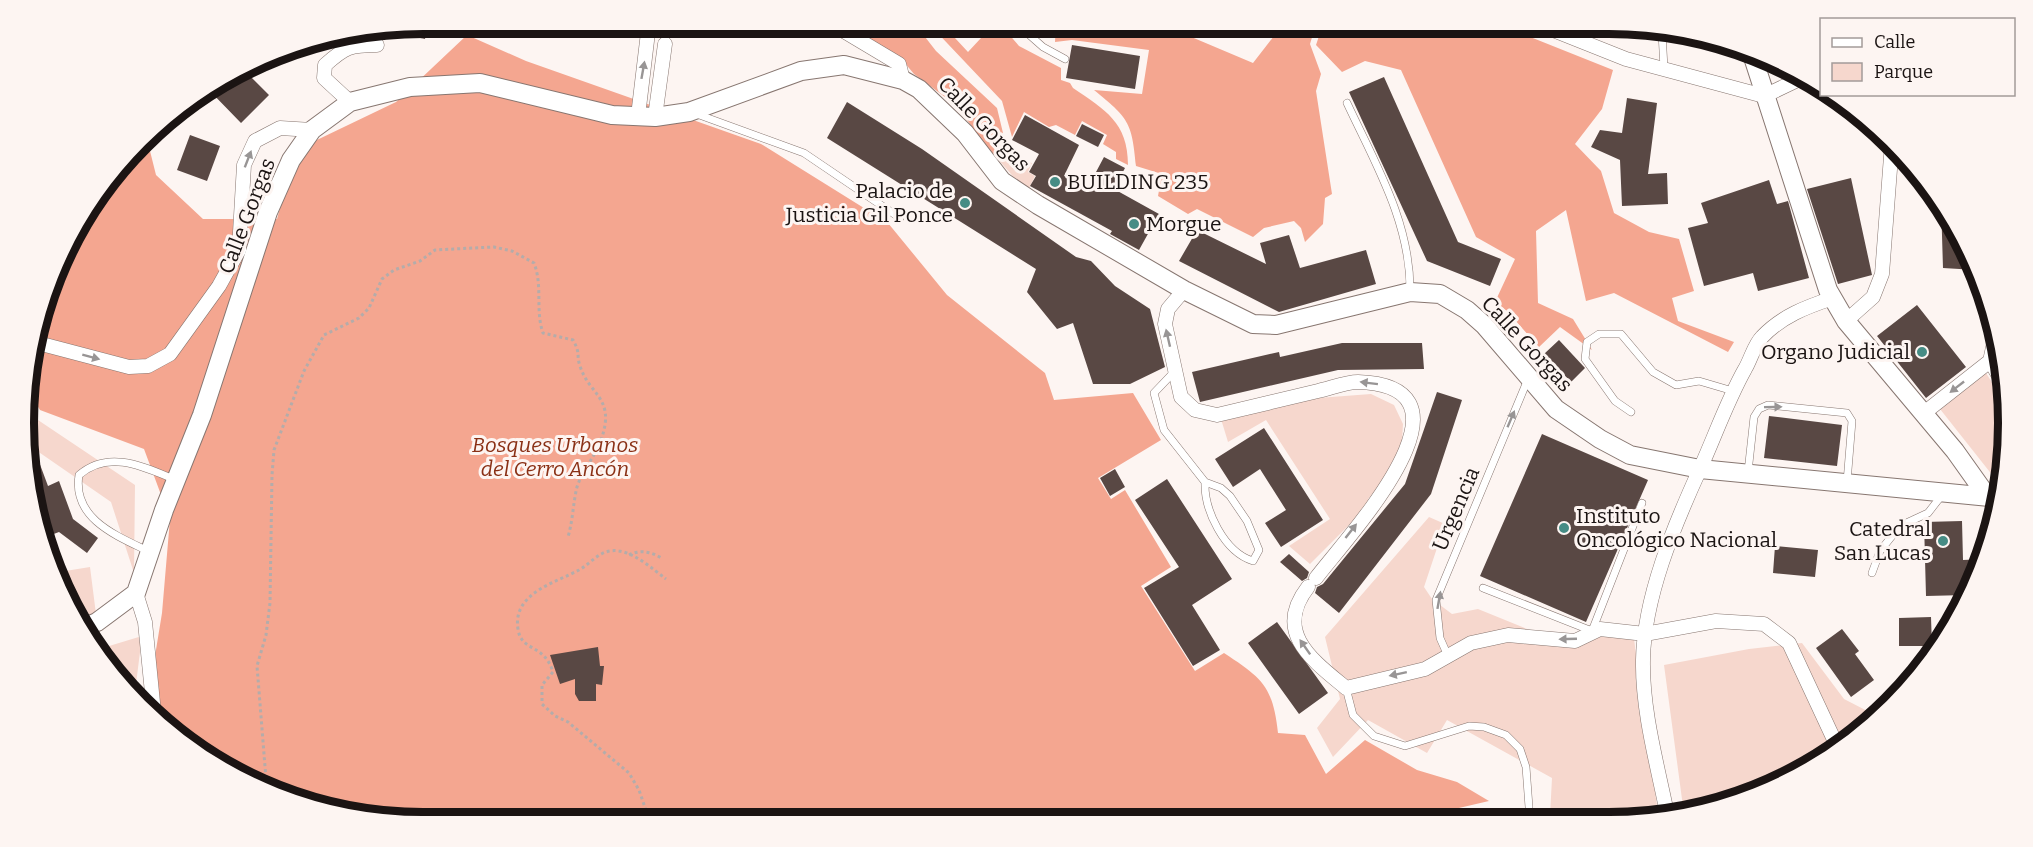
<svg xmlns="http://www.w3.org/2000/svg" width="2033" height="847" font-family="Bitter,serif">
  <rect width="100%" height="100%" fill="#fdf5f2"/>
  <path fill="#f6d7cd" d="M1004,136L1010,157L1032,163L1028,172L1035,176L1029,188L1018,182L996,157Z
    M1984,370L2008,407L2006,466L1993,476L1940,409Z
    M1371,394L1394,405L1403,424L1402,441L1395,467L1368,499V506L1310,564L1289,546L1330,519L1266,420L1228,442L1221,419L1318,398Z
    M29,414L135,485L134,573L111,502L30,446Z
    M1429,517L1445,524L1424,587L1432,599L1452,614L1478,609L1564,644L1608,632L1634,639L1659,820H1555L1550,816L1552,778L1447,720L1427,753L1368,720L1333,757L1317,728L1340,699L1325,637Z
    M90,567L97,622L79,623L53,573Z
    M142,636L135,692L96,650Z
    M1802,643L1844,699L1879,717L1873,724L1763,792L1684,814L1664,665L1749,649Z"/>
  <path fill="#f4a690" d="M846,24H915L936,51L997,108L1003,133L994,157L957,106L914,74L904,62Z
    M929,24H942L968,52L994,24H1000L1019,46L1061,68V80L1070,83L1073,88C1105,110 1128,122 1128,165L1116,159V152L1103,144L1107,135L1082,121L1075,135L1056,125L1049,127L1024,112L1012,137L1002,101Z
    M1056,24L1163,25L1253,63L1274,36L1277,24H1316L1310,44L1321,74L1316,91L1332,194L1325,198L1323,224L1305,242L1301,228L1294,221L1264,228L1253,237L1197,209L1188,214L1158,196L1162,174L1136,166C1132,121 1128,118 1094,90L1142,94L1149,50L1072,40L1055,42Z
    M1323,24H1498L1613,70L1602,109L1575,144L1601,171L1614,213L1649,232L1679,239L1694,291L1672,298L1678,321L1734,342L1728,352L1614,293L1586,301L1566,210L1536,231L1538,303L1573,319L1592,350L1560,327L1539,347L1507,311L1495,302L1515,259L1476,237L1401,70L1365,61L1342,72L1316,45Z
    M467,35L526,61L761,144L888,223L947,295L1045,373L1054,400L1133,393L1161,440L1098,478L1111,499L1125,490L1171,567L1141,586L1195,671L1224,653C1262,678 1273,686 1278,733L1305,735L1326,774L1365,740L1417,770L1457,782L1489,801L1446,811L1429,820L424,823L295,802L180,740L147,705L162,613L170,519L144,449L40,410L28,390L27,371L45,295L77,224L147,139L156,175L203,219H277L296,150L396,102Z"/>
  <path fill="#594844" d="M428,24L425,39L386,31V30Z
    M1072,45L1140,56L1135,89L1066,78Z
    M243,69L269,95L241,123L208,89Z
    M1384,77L1458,242L1501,259L1490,286L1427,261L1349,92Z
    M1627,98L1657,103L1648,174L1667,173L1668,204L1622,206L1620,160L1591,147L1600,130L1622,133Z
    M847,102L922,149L1076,257L1091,261L1115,286L1150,309L1165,367L1130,384H1093L1073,323L1057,329L1027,292L1036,269L827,138Z
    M1025,115L1079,145L1064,176L1088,187L1104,157L1125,168L1114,189L1159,214L1139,250L1110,234L1112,231L1030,186L1036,176L1029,172L1039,154L1012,140Z
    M1082,124L1104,135L1098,147L1076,136Z
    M190,135L220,146L207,181L177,170Z
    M1851,178L1872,275L1838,284L1807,189Z
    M1769,180L1777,204L1788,201L1809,278L1758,291L1753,273L1704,286L1688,228L1708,223L1701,203Z
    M1941,203L1968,246L1976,270L1943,268Z
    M1197,230L1266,264L1260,243L1289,235L1300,268L1366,250L1376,284L1279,312L1179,261Z
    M1917,305L1966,367L1926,398L1877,336Z
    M1559,340L1585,368L1571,382L1544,354Z
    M1342,343H1422L1424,369L1338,370L1200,402L1192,372L1279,352L1280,357Z
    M1437,392L1462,400L1431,494L1339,613L1315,593L1317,587L1323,584L1405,484Z
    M1769,416L1842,425L1837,466L1764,458Z
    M1264,428L1323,520L1281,547L1265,523L1286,510L1260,469L1233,487L1215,459Z
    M1542,434L1648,480L1586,622L1480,576Z
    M30,443H32L48,486L59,481L73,519L98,538L87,553L59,532L43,538L32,502Z
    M1115,469L1125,487L1110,496L1100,478Z
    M1167,479L1232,579L1192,605L1220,650L1193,666L1144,588L1179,567L1135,500Z
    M1962,521L1963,560L1984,559L1973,581H1966V595L1926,596L1924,522Z
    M1775,546L1818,550L1815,577L1773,573Z
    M1289,554L1309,572L1307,578L1302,581L1280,562Z
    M1931,617L1932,646H1899V618Z
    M1277,622L1328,693L1299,714L1248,643Z
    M1842,629L1859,651L1855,654L1874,680L1851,697L1816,648Z
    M598,647L600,666H604L602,685L596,684V701H579L575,694V679L560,684L550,655Z"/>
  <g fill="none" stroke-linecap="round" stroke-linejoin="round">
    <defs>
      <path id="service" d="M1017,24L1043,47L1065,59
        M1662,33L1664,68
        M1347,103C1375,163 1411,223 1410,292
        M694,113L804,153L900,218
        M1175,371L1154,393L1164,430L1205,482L1221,488L1230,496L1247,521L1259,550L1253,561C1224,552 1204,510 1205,482
        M1631,412L1615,401L1585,359L1587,342L1599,334H1621L1653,372L1676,385L1699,381L1733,391
        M1748,472L1754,417L1759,409L1768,405L1847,413L1852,421L1847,482
        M150,552C117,536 72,519 79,475C109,449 144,467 176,480
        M1872,573L1880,551L1900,526L1928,513L1942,495
        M1483,588L1592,631L1642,503
        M1448,656L1440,638L1436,600L1528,379
        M1346,688L1353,715L1374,736L1405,746L1469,726L1484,727L1506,735L1520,749L1526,767L1529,807"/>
      <path id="minor" d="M832,24L899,64L903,80
        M1538,24L1626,59L1764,96L1806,76
        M350,102L324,78L325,65C345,47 350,45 377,45
        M638,116L649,24
        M655,117L665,44
        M1184,290L1168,309L1165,324L1181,397L1195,410L1217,415C1251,407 1285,399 1318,391C1331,388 1346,382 1358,382C1490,386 1347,537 1316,578
        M1846,321L1873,297L1882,274L1892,143
        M34,342L129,367L148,366L170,354L219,286L239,250L244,165L255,141L280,128L312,130
        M1990,361L2007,389
        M1924,413L1990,361L1997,329
        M1308,587C1273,632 1312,660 1346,688L1425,669L1471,643L1508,635L1575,641L1600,629L1645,634L1716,621L1764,624L1789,643L1837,746
        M136,593L145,622L154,713
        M1668,818C1658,767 1642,712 1643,660C1644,597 1674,526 1700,469C1715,436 1727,401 1745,369C1751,359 1754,345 1762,337C1782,316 1806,307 1833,298"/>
      <path id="tertiary" d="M1751,51L1828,290L1846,321L1955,451L1987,496
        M82,628L97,622L136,593L164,510L202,415L268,212L291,160L312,130L350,102L410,87L480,83L612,115L655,117L689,112L801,71L844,65L903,80L919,89L965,133L1002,181L1038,205L1184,290L1253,324L1276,325L1410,292L1440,294L1467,310L1484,325L1556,409L1600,439L1630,455L1700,469L2000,498"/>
    </defs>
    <use href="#service" stroke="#877670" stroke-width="8"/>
    <use href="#minor" stroke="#877670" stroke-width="15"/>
    <use href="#tertiary" stroke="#877670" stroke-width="20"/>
    <path stroke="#b4acaa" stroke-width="3" stroke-dasharray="3 3" stroke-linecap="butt" d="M629,555C641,549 652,552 663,559
      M271,789L266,779L257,666L266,635L270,603L272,475L274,450L304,371L324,335L359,318L369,308L382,279L394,270L420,261L435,250L473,248L494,247L512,251L534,263C543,286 535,310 543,333L573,340C581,354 576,355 580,366C589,395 615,397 602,437C597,455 583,468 577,487C573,503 573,520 568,537
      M650,822L639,790L629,773L568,722L555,716L542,704V685L553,672C544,643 521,652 518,629C512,593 557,582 579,570C593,562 601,548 619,551C635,553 654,570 666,579"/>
    <use href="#service" stroke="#fff" stroke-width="7"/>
    <use href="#minor" stroke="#fff" stroke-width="14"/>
    <use href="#tertiary" stroke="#fff" stroke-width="18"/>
  </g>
  <defs><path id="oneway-solid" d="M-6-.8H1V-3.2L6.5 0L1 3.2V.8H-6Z" transform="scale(1.5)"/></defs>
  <g fill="#989595">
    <use href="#oneway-solid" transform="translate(643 70) rotate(-80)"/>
    <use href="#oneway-solid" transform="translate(248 159) rotate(-69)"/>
    <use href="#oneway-solid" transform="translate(1168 338) rotate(-103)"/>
    <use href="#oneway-solid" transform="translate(91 357) rotate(15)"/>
    <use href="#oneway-solid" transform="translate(1369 383) rotate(-173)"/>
    <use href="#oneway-solid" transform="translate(1957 387) rotate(142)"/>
    <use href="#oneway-solid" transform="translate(1773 407) rotate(-1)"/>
    <use href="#oneway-solid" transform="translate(1511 419) rotate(-67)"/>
    <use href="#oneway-solid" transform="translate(1351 531) rotate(-52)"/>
    <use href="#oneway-solid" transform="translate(1439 600) rotate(-80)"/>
    <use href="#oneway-solid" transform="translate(1568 639) rotate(178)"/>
    <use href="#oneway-solid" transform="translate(1305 647) rotate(-125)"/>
    <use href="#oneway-solid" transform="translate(1398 674) rotate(168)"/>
  </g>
  <g fill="#468c85" stroke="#fdf5f2" stroke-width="2">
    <circle cx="1055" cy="182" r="6"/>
    <circle cx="965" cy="203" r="6"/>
    <circle cx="1134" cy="224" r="6"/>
    <circle cx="1922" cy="352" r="6"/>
    <circle cx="1564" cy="528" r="6"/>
    <circle cx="1943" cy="541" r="6"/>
  </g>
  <g text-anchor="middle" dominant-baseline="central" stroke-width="6" stroke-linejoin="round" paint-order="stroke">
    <g font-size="21" fill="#1b1413" stroke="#fdf5f2">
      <text transform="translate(984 124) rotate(46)">Calle Gorgas</text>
      <text transform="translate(247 216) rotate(-69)">Calle Gorgas</text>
      <text transform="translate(1527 344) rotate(47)">Calle Gorgas</text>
      <text transform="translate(1456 509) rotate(-67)">Urgencia</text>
    </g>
    <g font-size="21" fill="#1b1413" stroke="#fdf5f2" text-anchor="start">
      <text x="1067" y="182">BUILDING 235</text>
      <text x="953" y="191" text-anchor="end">Palacio de<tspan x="953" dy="24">Justicia Gil Ponce</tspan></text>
      <text x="1146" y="224">Morgue</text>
      <text x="1910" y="352" text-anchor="end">Organo Judicial</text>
      <text x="1576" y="516">Instituto<tspan x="1576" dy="24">Oncológico Nacional</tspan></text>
      <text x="1931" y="529" text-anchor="end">Catedral<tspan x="1931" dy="24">San Lucas</tspan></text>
    </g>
    <g font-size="21" font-style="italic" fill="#8a3015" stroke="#fdf5f2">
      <text x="555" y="445">Bosques Urbanos<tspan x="555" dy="24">del Cerro Ancón</tspan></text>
    </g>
  </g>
  <path d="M0 0H2033V847H0ZM423 34H1609A389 389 0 0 1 1998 423V423A389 389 0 0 1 1609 812H423A389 389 0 0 1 34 423V423A389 389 0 0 1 423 34Z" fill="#fdf5f2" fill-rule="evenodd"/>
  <path fill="none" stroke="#1b1413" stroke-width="8" d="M423 34H1609A389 389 0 0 1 1998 423V423A389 389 0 0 1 1609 812H423A389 389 0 0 1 34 423V423A389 389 0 0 1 423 34Z"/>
  <rect x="1820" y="18" width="195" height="78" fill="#fdf5f2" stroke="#a39b99" stroke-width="1.5"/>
  <rect x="1832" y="38" width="30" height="9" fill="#ffffff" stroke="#a39b99" stroke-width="1.5"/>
  <text x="1874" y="48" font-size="18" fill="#1b1413">Calle</text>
  <rect x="1832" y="63" width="30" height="18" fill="#f6d7cd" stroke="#a39b99" stroke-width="1.5"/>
  <text x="1874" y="78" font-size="18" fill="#1b1413">Parque</text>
</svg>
